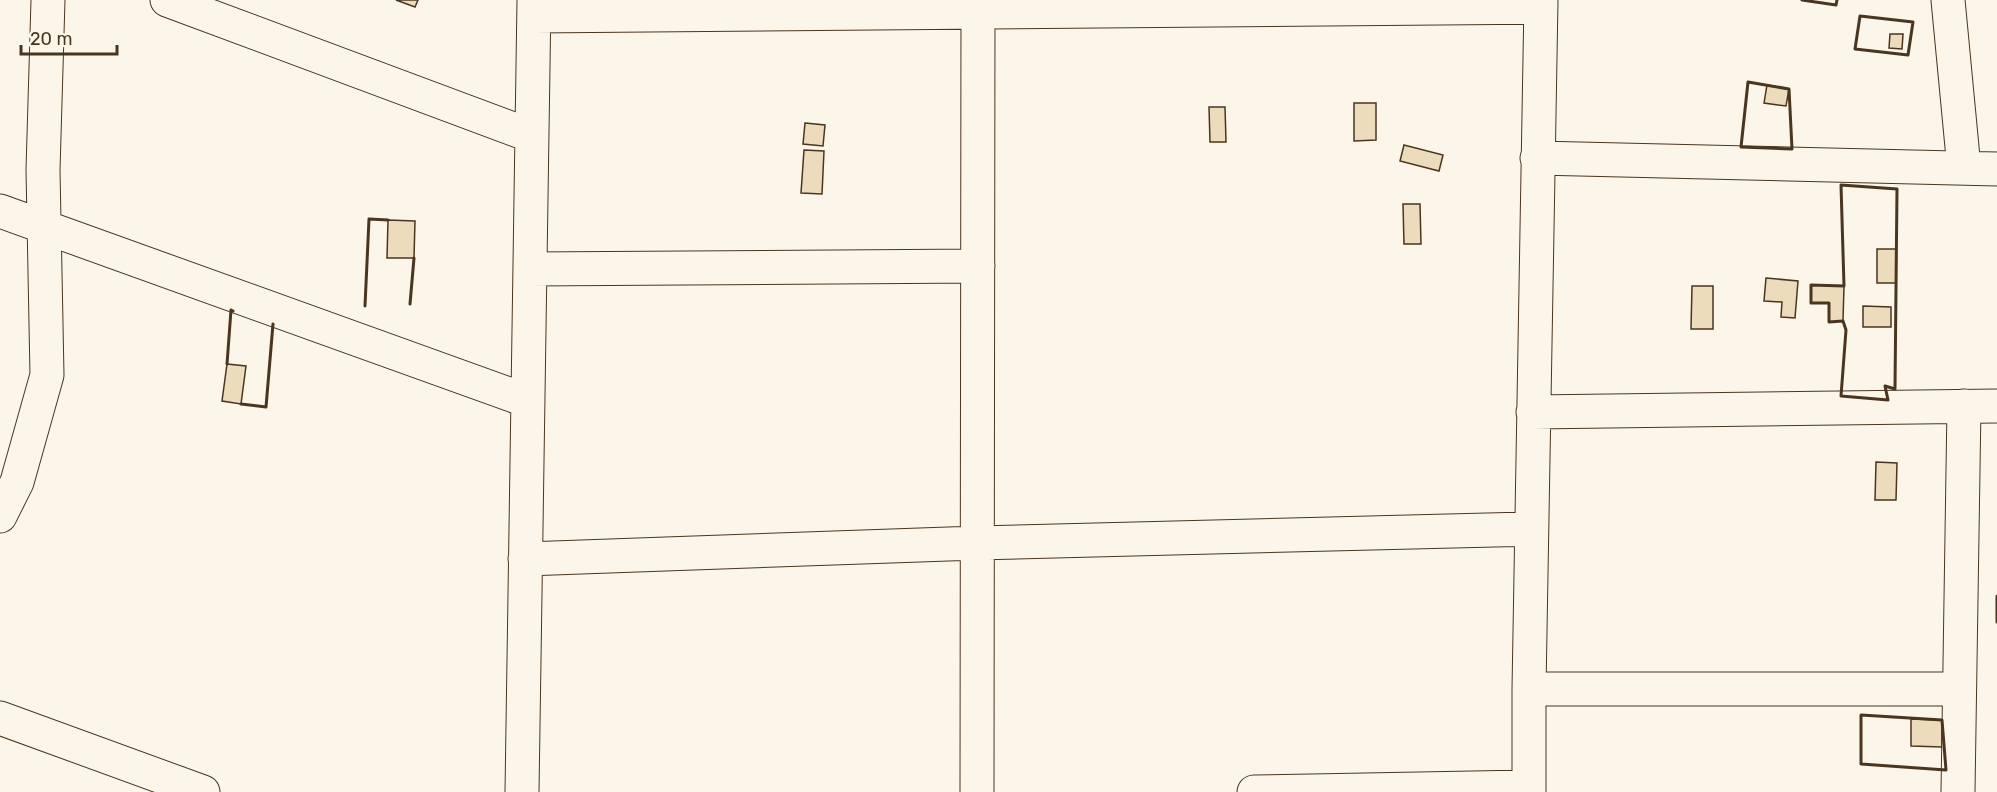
<svg xmlns="http://www.w3.org/2000/svg" width="1997" height="792" font-family="Rubik,sans-serif">
  <rect width="100%" height="100%" fill="#fbf6e9"/>
  <path fill="#ecdcbc" stroke="#4a3520" stroke-width="1.5" d="M396,0H418L415,7Z
    M1890,34H1903L1902,49L1889,48Z
    M1767,85L1789,89L1786,106L1764,103Z
    M1354,103H1376V140L1354,141Z
    M1209,107H1225L1226,142H1210Z
    M805,123L825,125L823,146L803,144Z
    M1404,145L1443,155L1439,171L1400,161Z
    M804,150L824,151L822,194L801,193Z
    M1403,204H1420L1421,244H1404Z
    M388,220L415,221L414,258H387Z
    M1877,249H1896V283H1877Z
    M1766,278L1798,281L1795,318L1781,317L1782,302L1764,301Z
    M1811,285L1844,286L1843,321L1829,322V303H1811Z
    M1692,286H1713V329H1691Z
    M1863,306L1891,307V327H1863Z
    M227,364L246,366L241,404L222,401Z
    M1876,462L1897,463L1896,500H1875Z
    M1911,719L1942,720V747L1911,746Z"/>
  <g fill="none" stroke-linecap="round" stroke-linejoin="round">
    <defs>
      <path id="minor" d="M167,0L532,136
        M1948,0L1964,168
        M534,16L1541,7
        M1537,158L1997,169
        M0,211L528,401
        M530,269L978,266
        M1533,412L1997,406
        M0,516L17,482L47,375L43,170L48,0
        M525,559L977,543L1531,529
        M1529,689H1959
        M0,718L203,792
        M522,792L534,0
        M977,792L978,0
        M1254,792L1529,787
        M1529,792V689L1541,0
        M1958,792L1964,406"/>
    </defs>
    <use href="#minor" stroke="#4a3520" stroke-width="35"/>
    <use href="#minor" stroke="#fbf6e9" stroke-width="33"/>
    <path stroke="#4a3520" stroke-width="3" d="M1802,0L1836,5L1837,0
      M1860,16L1913,22L1908,55L1855,49Z
      M1748,82L1789,89L1792,149L1741,147Z
      M1841,185L1897,189L1895,389L1885,386L1888,400L1841,396L1846,330L1843,321L1829,322V303H1811V285L1844,286Z
      M410,304L414,258
      M365,306L369,219L388,220
      M227,364L231,310L233,311
      M241,404L266,407L273,324
      M1997,596V622
      M1861,715L1942,720L1946,770L1861,764Z"/>
  </g>
  <path d="M21 45v9h96v-9" fill="none" stroke="#4a3520" stroke-width="3"/>
  <text x="30" y="45" font-size="18" fill="#4a3520" stroke="#fbf6e9" stroke-width="4.5" paint-order="stroke">20 m</text>
</svg>
